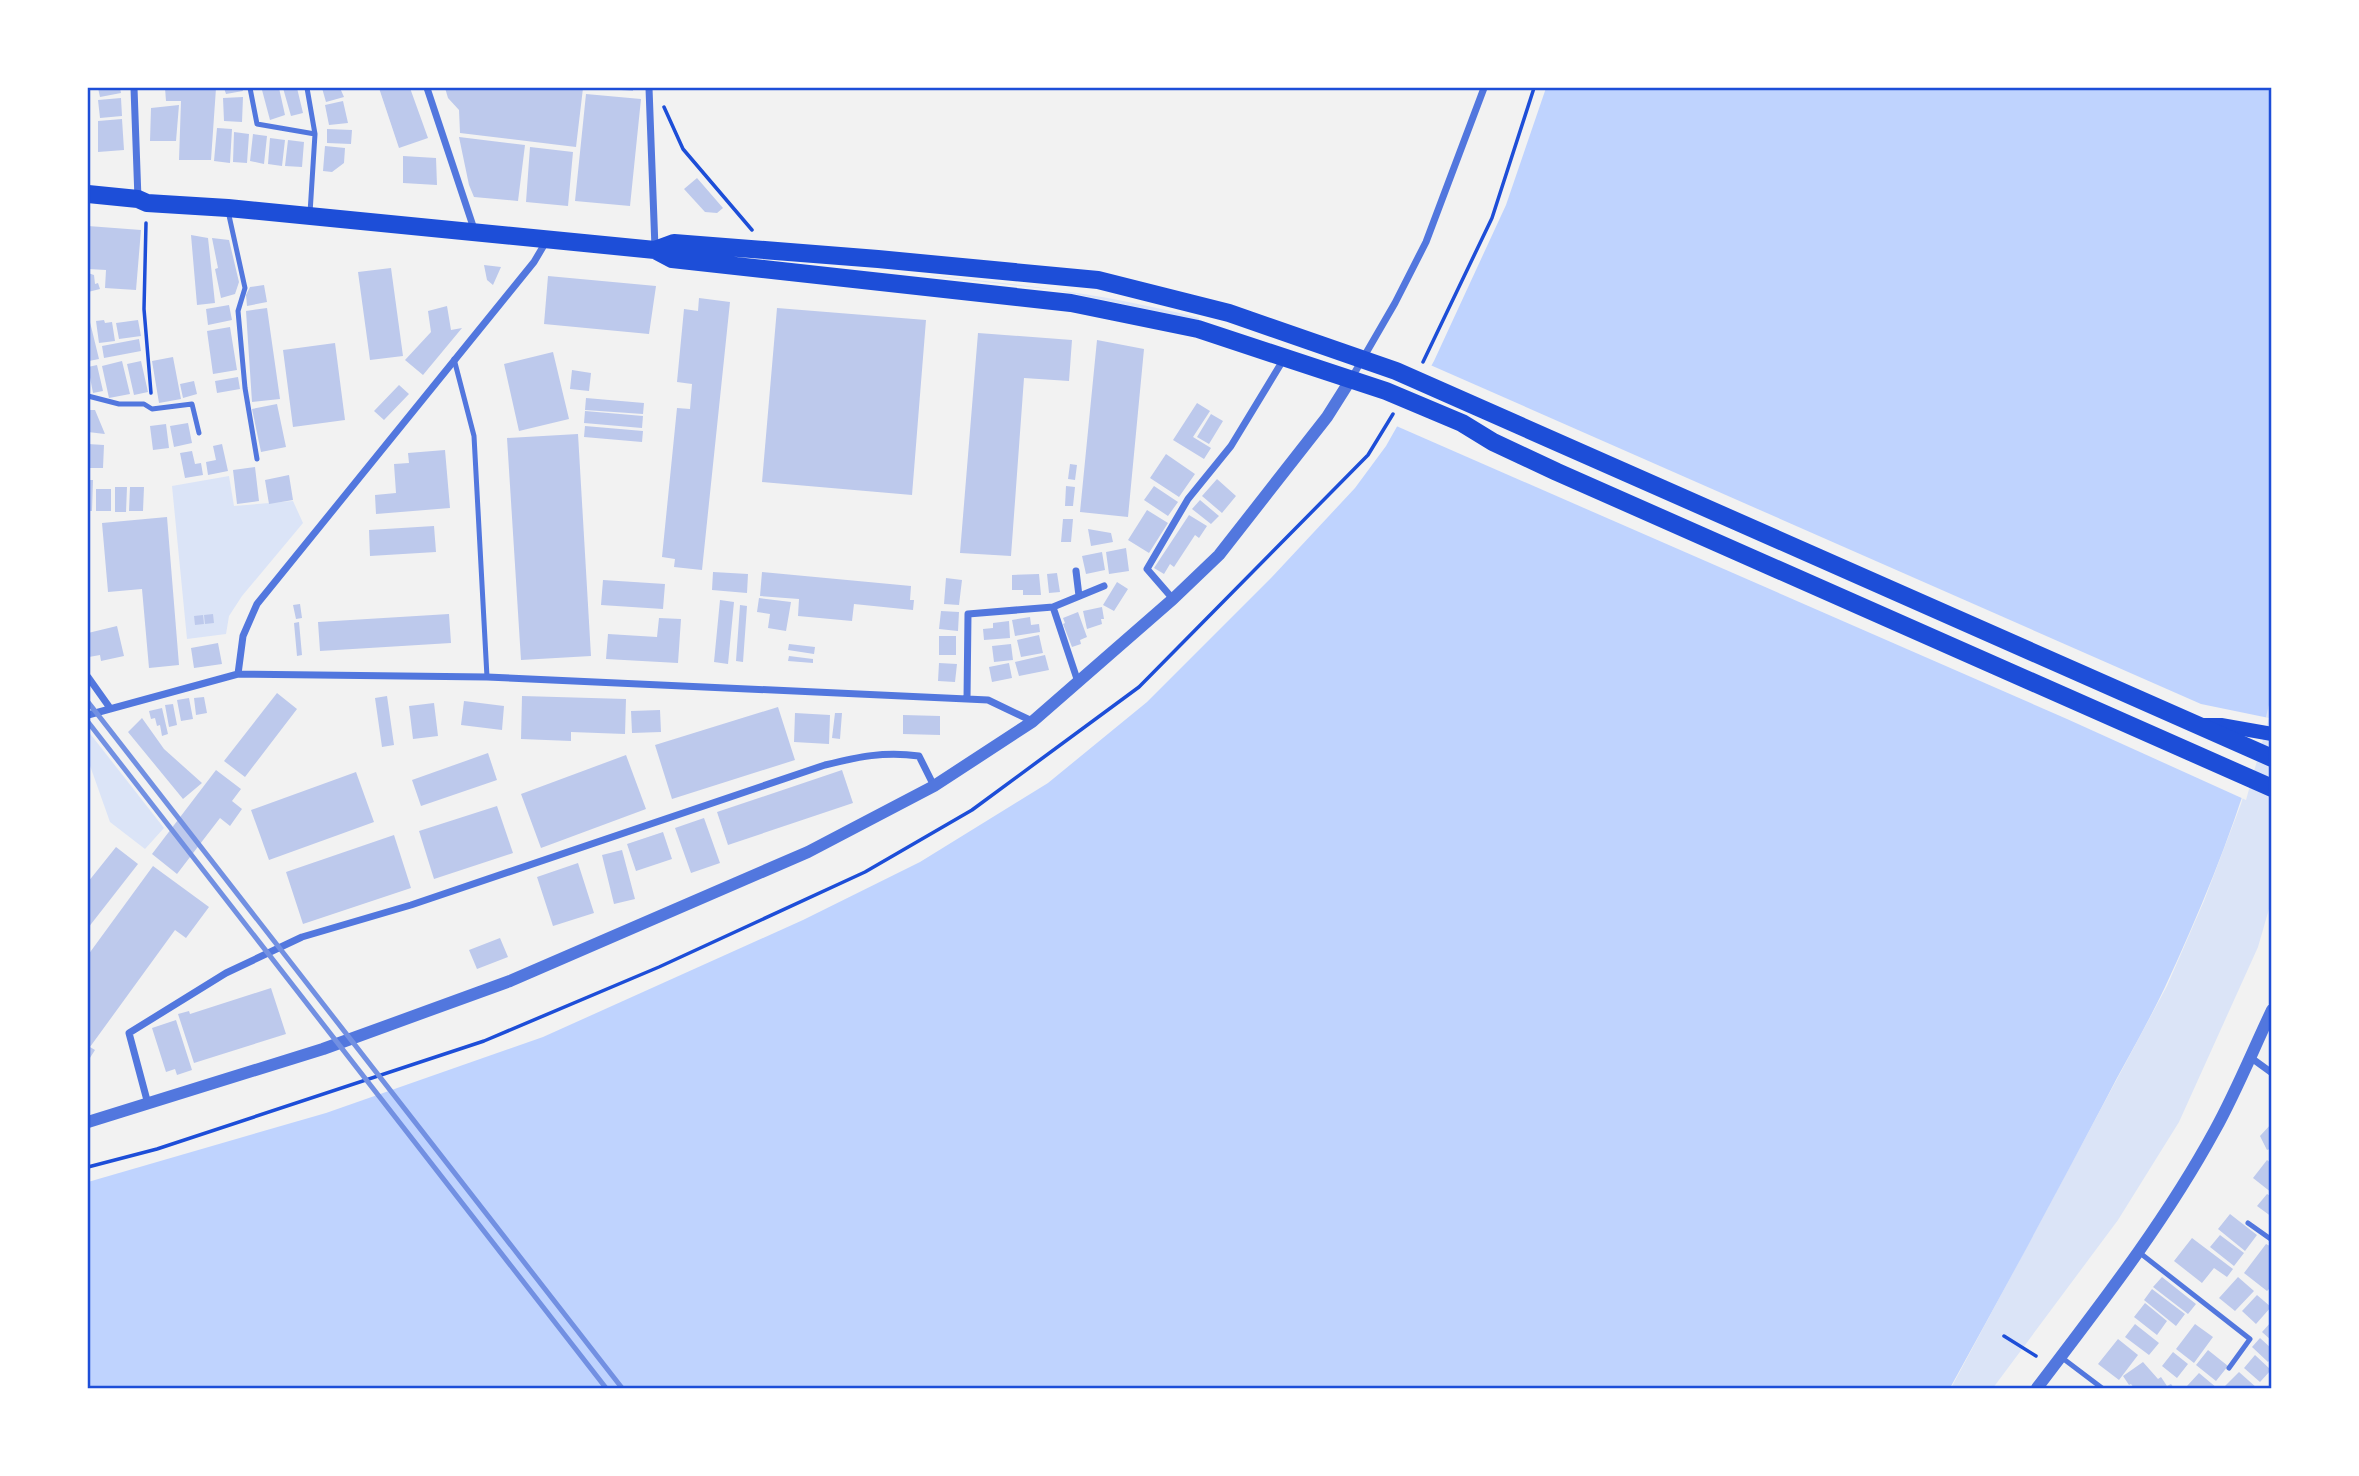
<svg xmlns="http://www.w3.org/2000/svg" width="2359" height="1476" font-family="'Times New Roman',serif">
  <rect width="100%" height="100%" fill="#f2f2f2"/>
  <path fill="#dbe4f7" d="M923,275C1016,283 1108,294 1199,318V320L1056,290Z
    M229,476L234,506L293,501L303,523L242,596L229,616L226,634L187,639L172,486Z
    M2271,698V902L2258,947L2179,1122L2118,1220L1993,1388H1951L2167,986L2204,901L2241,804Z
    M88,731L164,828L145,849L110,822L88,760Z"/>
  <path fill="#bfd3fe" d="M1546,88H2271L2272,693C2248,794 2209,893 2165,987C2147,1025 2125,1062 2106,1099C2055,1196 2003,1292 1950,1388H88V1182L326,1113L543,1037L803,920L920,862L1048,783L1147,702L1272,577L1355,488L1386,446L1434,361L1506,205Z"/>
  <path fill="#f2f2f2" d="M1428,364L2201,704L2269,718L2246,800L2067,719L1394,425Z"/>
  <path fill="#bdc9ec" d="M98,88H120L121,93L100,97Z
    M165,88H216L211,160H179L181,101H166Z
    M224,88H242L243,91L226,94Z
    M272,88H279L285,115L270,120L262,90Z
    M283,88H297L303,113L291,116Z
    M322,88H340L344,97L326,102Z
    M379,88H410L428,138L399,148Z
    M445,88H583L576,147L460,133L459,110L448,98Z
    M609,88H633V91L609,89Z
    M586,94L641,99L630,206L575,201Z
    M243,97L242,122L224,121L223,98Z
    M121,98L122,116L100,118L98,100Z
    M343,101L348,123L329,125L325,105Z
    M179,105L176,141H150L151,108Z
    M122,119L124,150L98,152V121Z
    M217,128L232,129L230,163L214,161Z
    M327,129L352,130L351,144L327,143Z
    M234,132L249,134L247,163L233,162Z
    M253,134L267,136L264,164L250,161Z
    M459,137L525,145L518,201L474,197L469,185Z
    M270,138L285,140L282,166L268,164Z
    M288,140L304,142L302,167L285,166Z
    M325,146L345,148L344,163L332,172L323,171Z
    M530,147L573,152L568,206L526,202Z
    M403,156L436,158L437,185L403,183Z
    M697,178L723,208L717,213L705,212L684,189Z
    M88,226L141,230L136,290L105,288L106,270L88,269Z
    M191,235L208,238L215,303L197,305Z
    M212,238L229,240L239,282L235,294L221,298L215,269L218,268Z
    M484,265L501,267L493,285L487,280Z
    M391,268L403,356L370,360L358,272Z
    M88,273L94,275L95,284L98,283L100,289L88,292Z
    M548,276L656,286L649,334L544,324Z
    M264,285L267,302L247,306L246,295L250,287Z
    M699,298L730,302L702,570L674,567L675,559L662,557L677,408L690,409L692,384L677,382L684,309L698,311Z
    M229,305L232,320L208,325L206,309Z
    M447,306L451,330L462,328L423,375L405,360L431,332L428,311Z
    M267,308L280,399L252,402L246,311Z
    M777,308L926,320L912,495L762,482Z
    M88,314L99,359L89,361L88,354Z
    M104,320L105,323L112,322L115,341L99,343L96,321Z
    M138,320L141,336L119,339L116,323Z
    M230,327L237,370L213,374L207,331Z
    M978,333L1072,340L1069,381L1024,378L1011,556L960,553Z
    M139,339L141,351L104,358L102,346Z
    M1097,340L1144,349L1128,517L1080,512Z
    M335,343L345,420L293,427L283,350Z
    M553,352L569,419L519,431L504,364Z
    M173,357L181,399L159,403L152,361Z
    M122,361L130,394L109,398L102,366Z
    M141,361L148,392L134,395L127,364Z
    M97,365L103,391L93,393L88,367Z
    M572,370L591,373L589,391L570,389Z
    M238,377L240,389L217,393L215,381Z
    M194,381L197,394L183,398L180,384Z
    M399,385L409,394L384,420L374,411Z
    M586,398L644,403L643,414L585,410Z
    M1197,403L1210,411L1193,437L1211,448L1204,459L1173,440Z
    M277,404L286,447L261,452L252,409Z
    M88,410H95L105,434L88,432Z
    M585,411L643,416L642,428L584,423Z
    M1211,414L1223,421L1209,444L1197,437Z
    M188,423L192,443L174,447L170,426Z
    M166,424L169,448L153,450L150,426Z
    M585,426L643,431L642,442L584,437Z
    M578,434L591,656L521,660L507,438Z
    M88,444L104,445L103,468H88Z
    M222,444L228,471L208,475L206,462L216,460L213,446Z
    M445,450L450,508L376,514L375,495L396,493L394,464L409,463L408,453Z
    M192,451L195,464L201,463L203,475L185,478L180,453Z
    M1166,454L1195,474L1179,497L1150,478Z
    M1070,464L1077,465L1075,480L1068,479Z
    M255,467L259,501L237,504L233,470Z
    M289,475L293,500L269,504L265,480Z
    M1217,479L1236,496L1222,513L1202,496Z
    M88,480H93L92,511H88Z
    M1066,486L1075,487L1073,506H1065Z
    M1154,486L1178,502L1168,516L1144,500Z
    M115,487H127L126,512H115Z
    M130,487H144L143,511H129Z
    M96,489H111V511H96Z
    M1200,500L1219,516L1211,524L1192,509Z
    M1147,510L1168,523L1149,553L1128,540Z
    M1189,515L1207,526L1199,538L1195,535L1174,567L1170,564L1164,574L1154,568Z
    M167,517L179,665L149,668L142,589L108,592L102,523Z
    M1063,519H1073L1071,542H1061Z
    M434,526L436,552L370,556L369,530Z
    M1088,529L1111,533L1113,542L1091,546Z
    M1126,548L1129,571L1109,574L1106,552Z
    M1102,552L1105,570L1086,574L1082,556Z
    M713,572L748,574L747,593L712,590Z
    M762,572L911,586L910,600H914L913,610L854,604L852,621L798,616L799,599L760,596Z
    M1057,573L1060,592L1049,593L1047,574Z
    M1039,574L1041,595H1023V590H1012V575Z
    M946,578L962,580L959,605L944,604Z
    M603,580L665,584L663,609L601,605Z
    M1117,582L1128,589L1114,611L1103,605Z
    M759,598L791,602L786,631L768,628L770,614L757,612Z
    M720,600L734,602L728,664L714,662Z
    M300,604L302,618L296,619L293,605Z
    M740,605L747,606L743,662L736,661Z
    M1102,607L1104,619H1101L1102,624L1087,629L1083,611Z
    M941,611L959,612L958,631L939,629Z
    M1078,612L1087,637L1080,640L1081,644L1072,647L1063,624L1065,623L1063,618Z
    M213,614L214,623L205,624L204,615Z
    M449,614L451,643L320,651L318,622Z
    M203,615L204,624L195,625L194,616Z
    M1030,617L1031,625L1039,624L1040,632L1015,636L1012,620Z
    M659,618L681,619L678,663L606,659L608,634L657,637Z
    M1009,621L1010,638L984,640L983,629L993,628V623Z
    M299,622L302,655L297,656L294,623Z
    M117,626L124,656L101,661L100,655L89,657L88,633Z
    M1039,635L1043,653L1021,657L1017,640Z
    M939,636H956V655H939Z
    M218,643L222,664L194,668L191,648Z
    M789,644L815,647L814,654L788,650Z
    M1011,644L1013,660L994,662L992,646Z
    M1045,655L1049,670L1019,676L1015,662Z
    M789,656L813,659V663L788,661Z
    M939,663L957,664L955,682L938,681Z
    M1009,663L1012,678L992,682L989,667Z
    M277,693L297,709L245,777L224,761Z
    M387,696L394,745L382,747L375,698Z
    M522,696L626,699L625,734L571,732V741L521,739Z
    M204,697L207,713L196,715L194,698Z
    M189,698L193,719L181,721L177,700Z
    M464,701L504,706L502,730L461,725Z
    M434,703L438,736L413,739L409,706Z
    M173,704L177,725L169,727L165,705Z
    M778,707L795,760L672,799L655,745Z
    M162,708L168,734L162,736L160,725L157,726L155,718L151,719L149,711Z
    M660,710L661,732L632,733L631,711Z
    M795,713L830,715L829,744L794,742Z
    M835,713H842L840,739L832,738Z
    M903,715L940,716V735L903,734Z
    M142,718L164,749L202,783L183,799L128,732Z
    M488,753L497,780L421,806L412,780Z
    M626,755L646,809L541,848L521,794Z
    M216,770L241,789L232,801L242,809L230,826L220,818L177,874L152,854Z
    M842,770L853,803L728,845L717,812Z
    M356,772L374,822L269,860L251,810Z
    M497,806L513,853L434,879L419,831Z
    M704,818L720,863L691,873L675,828Z
    M663,832L672,859L636,871L627,844Z
    M394,835L411,888L303,924L286,872Z
    M116,847L138,864L88,928V882Z
    M622,850L635,899L614,904L602,855Z
    M578,863L594,913L553,926L537,877Z
    M153,866L209,907L186,938L175,930L90,1047L95,1050L88,1061V955Z
    M500,938L508,957L477,969L469,950Z
    M271,988L286,1034L194,1063L178,1014L189,1011L190,1014Z
    M176,1020L192,1070L177,1075L175,1069L166,1072L152,1028Z
    M2272,1123V1148L2267,1150L2260,1136Z
    M2267,1160L2272,1164V1193L2253,1178Z
    M2267,1194L2272,1197V1217L2257,1206Z
    M2230,1214L2257,1235L2245,1251L2218,1229Z
    M2220,1235L2244,1253L2234,1266L2210,1247Z
    M2192,1238L2233,1269L2227,1277L2214,1268L2202,1283L2174,1261Z
    M2266,1244L2272,1247V1286L2267,1291L2244,1273Z
    M2162,1277L2196,1304L2188,1314L2153,1287Z
    M2238,1277L2254,1291L2235,1311L2219,1298Z
    M2152,1289L2185,1314L2176,1326L2144,1300Z
    M2257,1295L2271,1307L2256,1324L2242,1311Z
    M2145,1303L2167,1321L2157,1335L2134,1317Z
    M2272,1321V1341L2262,1332Z
    M2135,1324L2159,1343L2149,1355L2125,1337Z
    M2195,1324L2213,1337L2194,1363L2176,1349Z
    M2260,1338L2272,1349V1358L2268,1362L2252,1347Z
    M2118,1339L2138,1355L2119,1380L2098,1364Z
    M2208,1350L2228,1366L2216,1381L2196,1365Z
    M2173,1352L2188,1364L2177,1378L2162,1366Z
    M2255,1355L2271,1370L2260,1382L2244,1368Z
    M2143,1362L2158,1379L2161,1377L2167,1386L2171,1384L2174,1388H2134L2131,1384L2129,1385L2123,1376Z
    M2239,1372L2257,1388H2223Z
    M2199,1373L2217,1388H2190L2187,1386Z"/>
  <g fill="none" stroke-linecap="round" stroke-linejoin="round">
    <path stroke="#1d4ed8" stroke-width="3.5" d="M664,107L683,149L752,230
      M146,223L144,309L151,393
      M1423,362L1492,218L1534,88
      M88,1167L157,1149L484,1041L659,967L865,872L972,810L1139,687L1368,455L1393,414
      M2004,1336L2036,1356"/>
    <path stroke="#5277de" stroke-width="5" d="M250,88L257,124L315,134
      M307,88L315,134L310,213
      M228,211L245,288L238,311L245,388L257,459
      M454,359L474,436L487,677
      M88,396L119,404H144L152,409L192,404L199,433
      M2248,1223L2272,1240
      M2140,1253L2250,1339L2229,1368
      M2061,1357L2102,1388"/>
    <path stroke="#5277de" stroke-width="7" d="M134,88L138,199
      M427,88L475,232
      M649,88L655,248
      M1351,379L1395,303L1426,242L1484,88
      M1076,571L1079,596
      M1173,599L1147,569L1188,499L1231,446L1285,357
      M1053,607L1078,682
      M238,674L243,636L257,604L534,262L547,240
      M88,677L110,708
      M967,699L968,614L1053,607L1104,586
      M88,715L238,674L487,677L967,699L988,700L1032,721
      M2250,1057L2272,1073
      M148,1104L129,1033L226,973L302,937L411,905L825,765C858,757 884,751 919,756L934,786"/>
    <path stroke="#5277de" stroke-width="12" d="M88,1122L323,1049L510,981L808,852L934,786L1032,722L1173,599L1219,555L1327,417L1351,379
      M2037,1388C2100,1305 2165,1222 2215,1130C2236,1092 2253,1050 2272,1010"/>
    <path stroke="#1d4ed8" stroke-width="14" d="M2202,725H2221L2272,734"/>
    <path stroke="#1d4ed8" stroke-width="18" d="M88,194L138,199L147,203L228,208L655,250L672,259L1071,303L1198,329L1386,391L1462,423L1493,442L1557,472L2272,788
      M655,250L674,243L878,259L1098,280L1229,313L1396,371L2272,758"/>
    <path stroke="#7290e2" stroke-width="5" d="M88,702L622,1388
      M88,722L606,1388"/>
  </g>
  <rect width="2359" height="1476" fill="none" stroke="#ffffff" stroke-width="178"/>
  <rect x="89" y="89" width="2181" height="1298" fill="none" stroke="#1d4ed8" stroke-width="2.5"/>
</svg>
